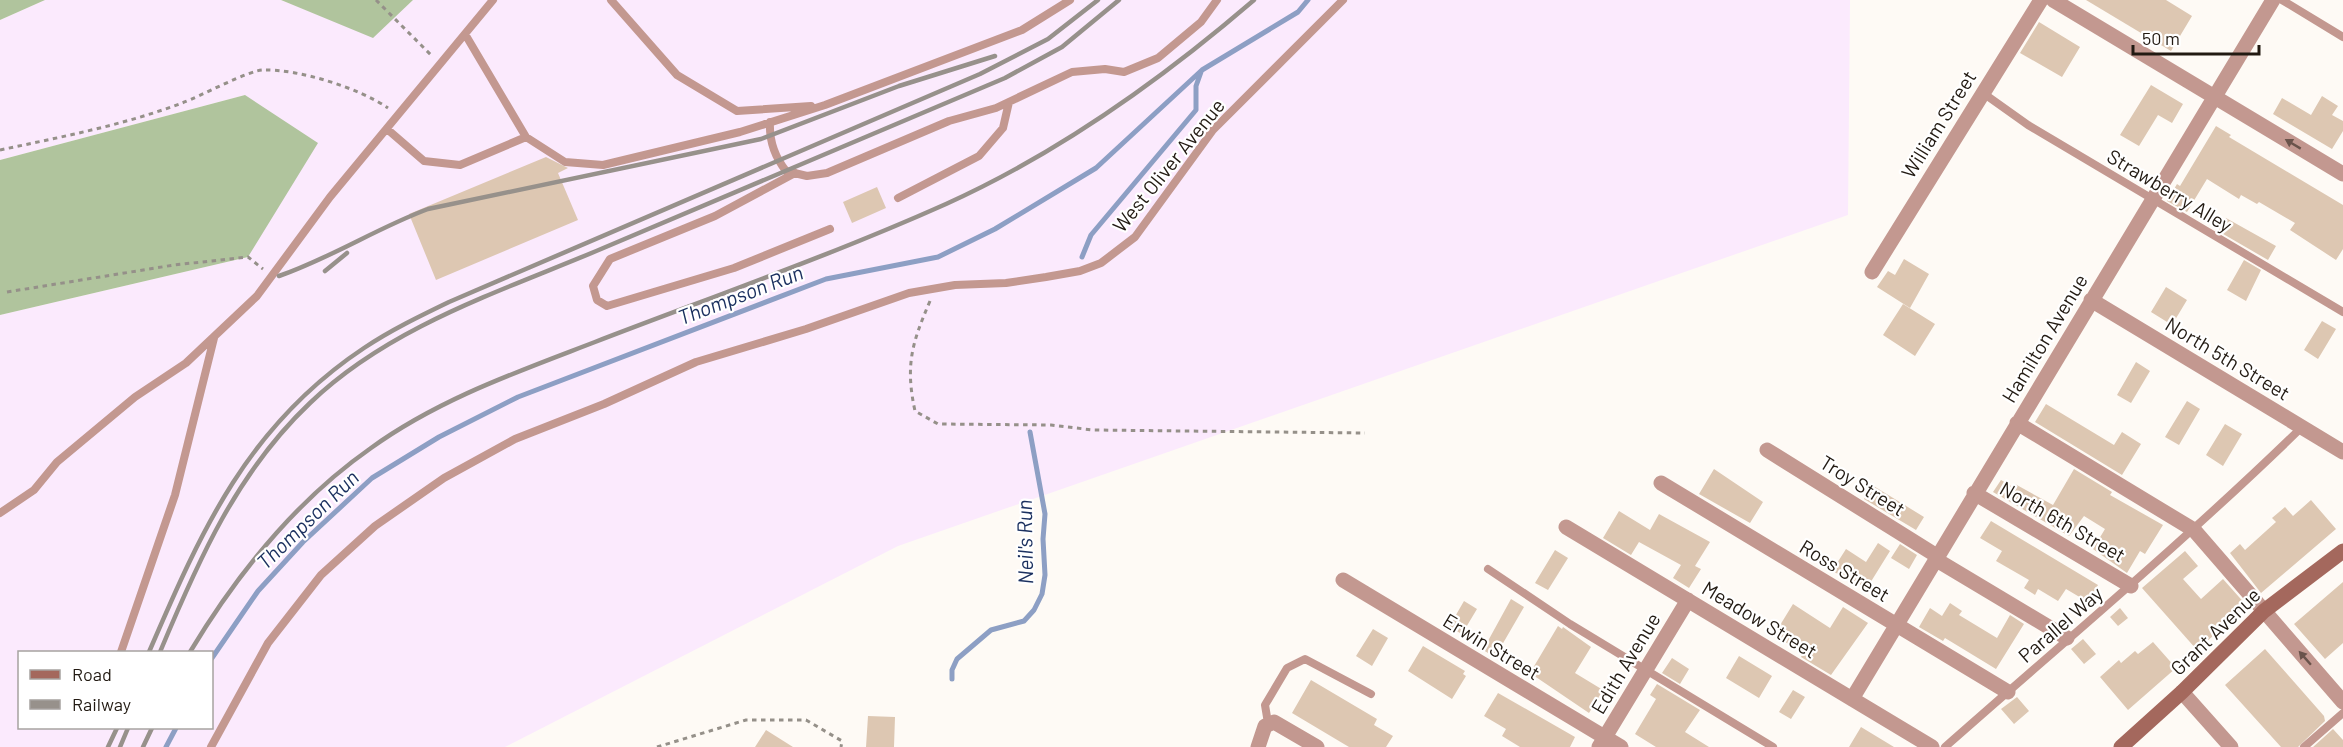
<svg xmlns="http://www.w3.org/2000/svg" width="2343" height="747" font-family="Barlow,sans-serif">
  <rect width="100%" height="100%" fill="#fefaf5"/>
  <path fill="#fbeafd" fill-rule="evenodd" d="M45,0H281L373,37L413,0H1850L1848,215L898,546L505,747H0V315L248,257L245,95L0,160V20ZM20,652H212V728H20Z"/>
  <path fill="#b0c49d" d="M0,0H45L0,20Z
    M281,0H413L373,38Z
    M245,95L318,143L248,257L0,315V160Z"/>
  <g fill="none" stroke-linecap="round" stroke-linejoin="round">
    <path stroke="#8d9fc4" stroke-width="5" d="M1082,257L1091,235L1196,110V86L1201,72
      M212,658L258,591L303,542L372,478L439,437L518,397L826,279L938,257L995,229L1096,168L1202,70L1298,12L1308,0
      M952,679V670L957,659L991,630L1024,621L1034,610L1042,594L1045,575L1043,539L1045,514L1030,432
      M166,747L176,728"/>
  </g>
  <path fill="#ddc7b2" d="M2086,0H2166L2192,16L2171,51Z
    M2039,22L2080,47L2062,77L2020,53Z
    M2151,85L2183,104L2172,123L2158,115L2139,146L2120,135Z
    M2322,96L2338,106L2332,115L2343,121V131L2332,149L2273,114L2282,98L2311,115Z
    M2216,126L2231,135L2229,137L2343,205V249L2336,260L2290,230L2295,223L2259,202L2257,204L2241,195L2239,199L2207,179L2187,212L2167,201L2177,184L2180,186Z
    M546,157L568,168L558,173L578,220L436,280L409,214Z
    M877,187L886,208L852,223L843,202Z
    M2226,218L2276,246L2268,260L2218,231Z
    M1904,259L1929,274L1910,308L1877,287L1888,271L1895,275Z
    M2244,260L2261,270L2246,301L2227,290Z
    M2166,287L2187,300L2172,325L2151,312Z
    M1903,304L1935,324L1915,356L1883,335Z
    M2322,321L2336,329L2318,359L2304,350Z
    M2136,362L2150,371L2131,403L2117,395Z
    M2187,401L2200,409L2179,445L2165,437Z
    M2046,404L2114,445L2122,432L2141,444L2122,475L2035,422Z
    M2225,424L2242,434L2223,466L2206,455Z
    M1714,469L1763,502L1750,523L1699,494Z
    M2074,469L2112,492L2110,495L2163,525L2145,554L2140,551L2127,573L2093,549L2105,529L2084,516L2069,536L1993,492L2001,480L2013,487L2015,484L2053,505Z
    M1872,485L1924,517L1916,530L1864,499Z
    M2311,500L2336,529L2261,593L2230,553L2240,544L2245,550L2276,522L2272,518L2285,507L2293,516Z
    M1619,511L1650,530L1659,514L1710,542L1695,566L1701,569L1689,588L1673,578L1681,565L1639,542L1631,555L1603,538Z
    M1991,521L2098,585L2088,602L2066,589L2058,601L2038,589L2035,595L2024,588L2029,580L1996,561L2002,551L1980,538Z
    M1878,543L1890,551L1867,588L1832,571L1846,549L1866,562Z
    M1900,544L1917,555L1909,569L1891,558Z
    M1555,550L1568,558L1548,590L1535,583Z
    M2185,551L2198,566L2183,579L2201,599L2223,579L2247,606L2197,650L2142,588Z
    M2343,582V643L2325,659L2294,624Z
    M1511,599L1524,607L1495,657L1483,650Z
    M1464,601L1477,609L1462,634L1449,627Z
    M1950,603L1962,611L1959,615L1997,638L2010,615L2024,624L1996,669L1945,638L1943,641L1919,627L1930,608L1942,616Z
    M1793,604L1830,628L1843,607L1868,623L1831,675L1801,657L1803,653L1774,635Z
    M2120,608L2128,618L2118,626L2110,617Z
    M1558,626L1562,629L1563,627L1591,647L1575,673L1603,690L1589,713L1530,673Z
    M1373,629L1388,638L1372,666L1356,656Z
    M2083,639L2096,654L2084,664L2071,649Z
    M2153,642L2176,668L2128,710L2100,677L2119,660L2121,663L2135,651L2138,654Z
    M1423,646L1465,671L1463,674L1466,676L1452,699L1408,671Z
    M2265,649L2324,716L2325,721L2298,747H2281L2225,685Z
    M1739,656L1772,676L1759,698L1726,678Z
    M1672,658L1689,669L1680,684L1662,673Z
    M1311,680L1377,719L1374,725L1393,736L1386,747H1349L1292,713Z
    M1657,684L1700,710L1685,732L1709,747H1656L1635,734L1656,699L1650,695Z
    M1793,690L1805,697L1791,719L1779,712Z
    M1498,693L1575,737L1570,747H1520L1502,736L1506,729L1484,716Z
    M2017,697L2029,711L2014,724L2001,709Z
    M868,716L895,717L894,747H866Z
    M1861,727L1894,747H1849Z
    M2333,729L2343,740V747H2313Z
    M766,730L793,747H755Z"/>
  <g fill="none" stroke-linecap="round" stroke-linejoin="round">
    <path stroke="#959089" stroke-width="3" stroke-dasharray="4.5 4.5" stroke-linecap="butt" d="M376,0L432,56
      M0,150C61,137 124,125 182,103C199,97 249,70 263,70C299,69 359,88 388,108
      M7,292L174,265L248,257L263,269
      M930,301C912,343 905,365 915,411L938,424L1051,425L1093,430L1365,433
      M657,747L746,720H806L842,741L841,747"/>
    <path stroke="#c39890" stroke-width="8" d="M611,0L677,75L737,111L811,106
      M2282,0L2343,37
      M465,34L526,137L565,162L603,165L740,132L825,105L1022,30L1070,0
      M1983,93L2028,125L2343,312
      M770,122C769,141 774,156 786,171L807,176L827,173L949,121L996,108L1072,72L1105,69L1124,72L1158,58L1201,22L1217,0
      M387,129L424,161L460,165L526,137
      M795,173L715,216L610,259L593,286L597,300L607,306L734,268L830,229
      M898,198L979,156L1003,128L1009,102
      M0,513L34,490L57,462L135,397L186,363L257,296L330,197L493,0
      M1488,569L1570,624L1773,747
      M121,652L175,495L214,338
      M1268,723L1265,705L1287,668L1305,659L1371,694
      M211,747L268,643L321,575L375,526L444,478L515,439L604,404L696,362L806,329L909,293L955,285L1006,283L1046,277L1080,271L1101,263L1135,237L1213,130L1343,0
      M1945,747C2065,641 2187,539 2301,428
      M2304,747L2343,713"/>
    <path stroke="#c39890" stroke-width="15" d="M2053,0L2343,174
      M1872,272L2041,0
      M2091,300L2343,452
      M2017,423L2194,530L2343,702
      M1767,450L1937,556
      M1661,483L2008,692
      M1974,493L2131,586
      M1566,527L1932,747
      M1935,559L2067,638
      M1343,580L1621,747
      M2182,692L2231,747
      M1852,699L2273,0
      M1258,747L1265,726L1274,722L1317,747
      M1599,747L1688,600"/>
    <path stroke="#a4685d" stroke-width="15" d="M2121,747L2182,692L2264,611L2343,551"/>
    <path stroke="#97918b" stroke-width="4.5" d="M325,271L347,253
      M279,276C331,258 377,228 428,209L761,139L899,86L995,56
      M149,652C202,529 248,425 364,348C391,330 420,316 449,302L980,74L1048,39L1098,0
      M160,652C198,561 237,472 310,403C390,326 502,291 601,249C736,192 871,135 1005,78L1062,47L1119,0
      M190,652C237,574 295,501 371,448C439,399 517,372 595,342C712,297 832,255 946,204C1059,153 1161,80 1254,0
      M108,747L117,728
      M120,747L128,728
      M143,747L152,728"/>
  </g>
  <defs><path id="oneway-solid" d="M-6-.8H1V-3.2L6.5 0L1 3.2V.8H-6Z" transform="scale(1.5)"/></defs>
  <g fill="#6a534b">
    <use href="#oneway-solid" transform="translate(2293 144) rotate(-149)"/>
    <use href="#oneway-solid" transform="translate(2305 658) rotate(-131)"/>
  </g>
  <g text-anchor="middle" dominant-baseline="central" stroke-width="4.5" stroke-linejoin="round" paint-order="stroke">
    <g font-size="20" fill="#221a12" stroke="#fff">
      <text transform="translate(1938 124) rotate(-58)">William Street</text>
      <text transform="translate(1168 165) rotate(-51)">West Oliver Avenue</text>
      <text transform="translate(2170 190) rotate(31)">Strawberry Alley</text>
      <text transform="translate(2044 338) rotate(-59)">Hamilton Avenue</text>
      <text transform="translate(2228 358) rotate(31)">North 5th Street</text>
      <text transform="translate(1863 485) rotate(32)">Troy Street</text>
      <text transform="translate(2063 521) rotate(30)">North 6th Street</text>
      <text transform="translate(1845 570) rotate(31)">Ross Street</text>
      <text transform="translate(1760 619) rotate(31)">Meadow Street</text>
      <text transform="translate(2060 624) rotate(-41)">Parallel Way</text>
      <text transform="translate(2215 631) rotate(-44)">Grant Avenue</text>
      <text transform="translate(1492 646) rotate(31)">Erwin Street</text>
      <text transform="translate(1625 663) rotate(-59)">Edith Avenue</text>
    </g>
    <g font-size="21" font-style="italic" fill="#1c3160" stroke="#fff">
      <text transform="translate(740 294) rotate(-21)">Thompson Run</text>
      <text transform="translate(307 519) rotate(-44)">Thompson Run</text>
      <text transform="translate(1024 542) rotate(-91)">Neil's Run</text>
    </g>
  </g>
  <rect x="18" y="651" width="195" height="78" fill="#ffffff" stroke="#a7a3a0" stroke-width="1.5"/>
  <rect x="30" y="670" width="30" height="9" fill="#a4685d" stroke="#a7a3a0" stroke-width="1.5"/>
  <text x="72" y="681" font-size="18" fill="#221a12">Road</text>
  <rect x="30" y="700" width="30" height="9" fill="#97918b" stroke="#a7a3a0" stroke-width="1.5"/>
  <text x="72" y="711" font-size="18" fill="#221a12">Railway</text>
  <path d="M2133 45v9h126v-9" fill="none" stroke="#221a12" stroke-width="3"/>
  <text x="2142" y="45" font-size="18" fill="#221a12" stroke="#ffffff" stroke-width="4.5" paint-order="stroke">50 m</text>
</svg>
